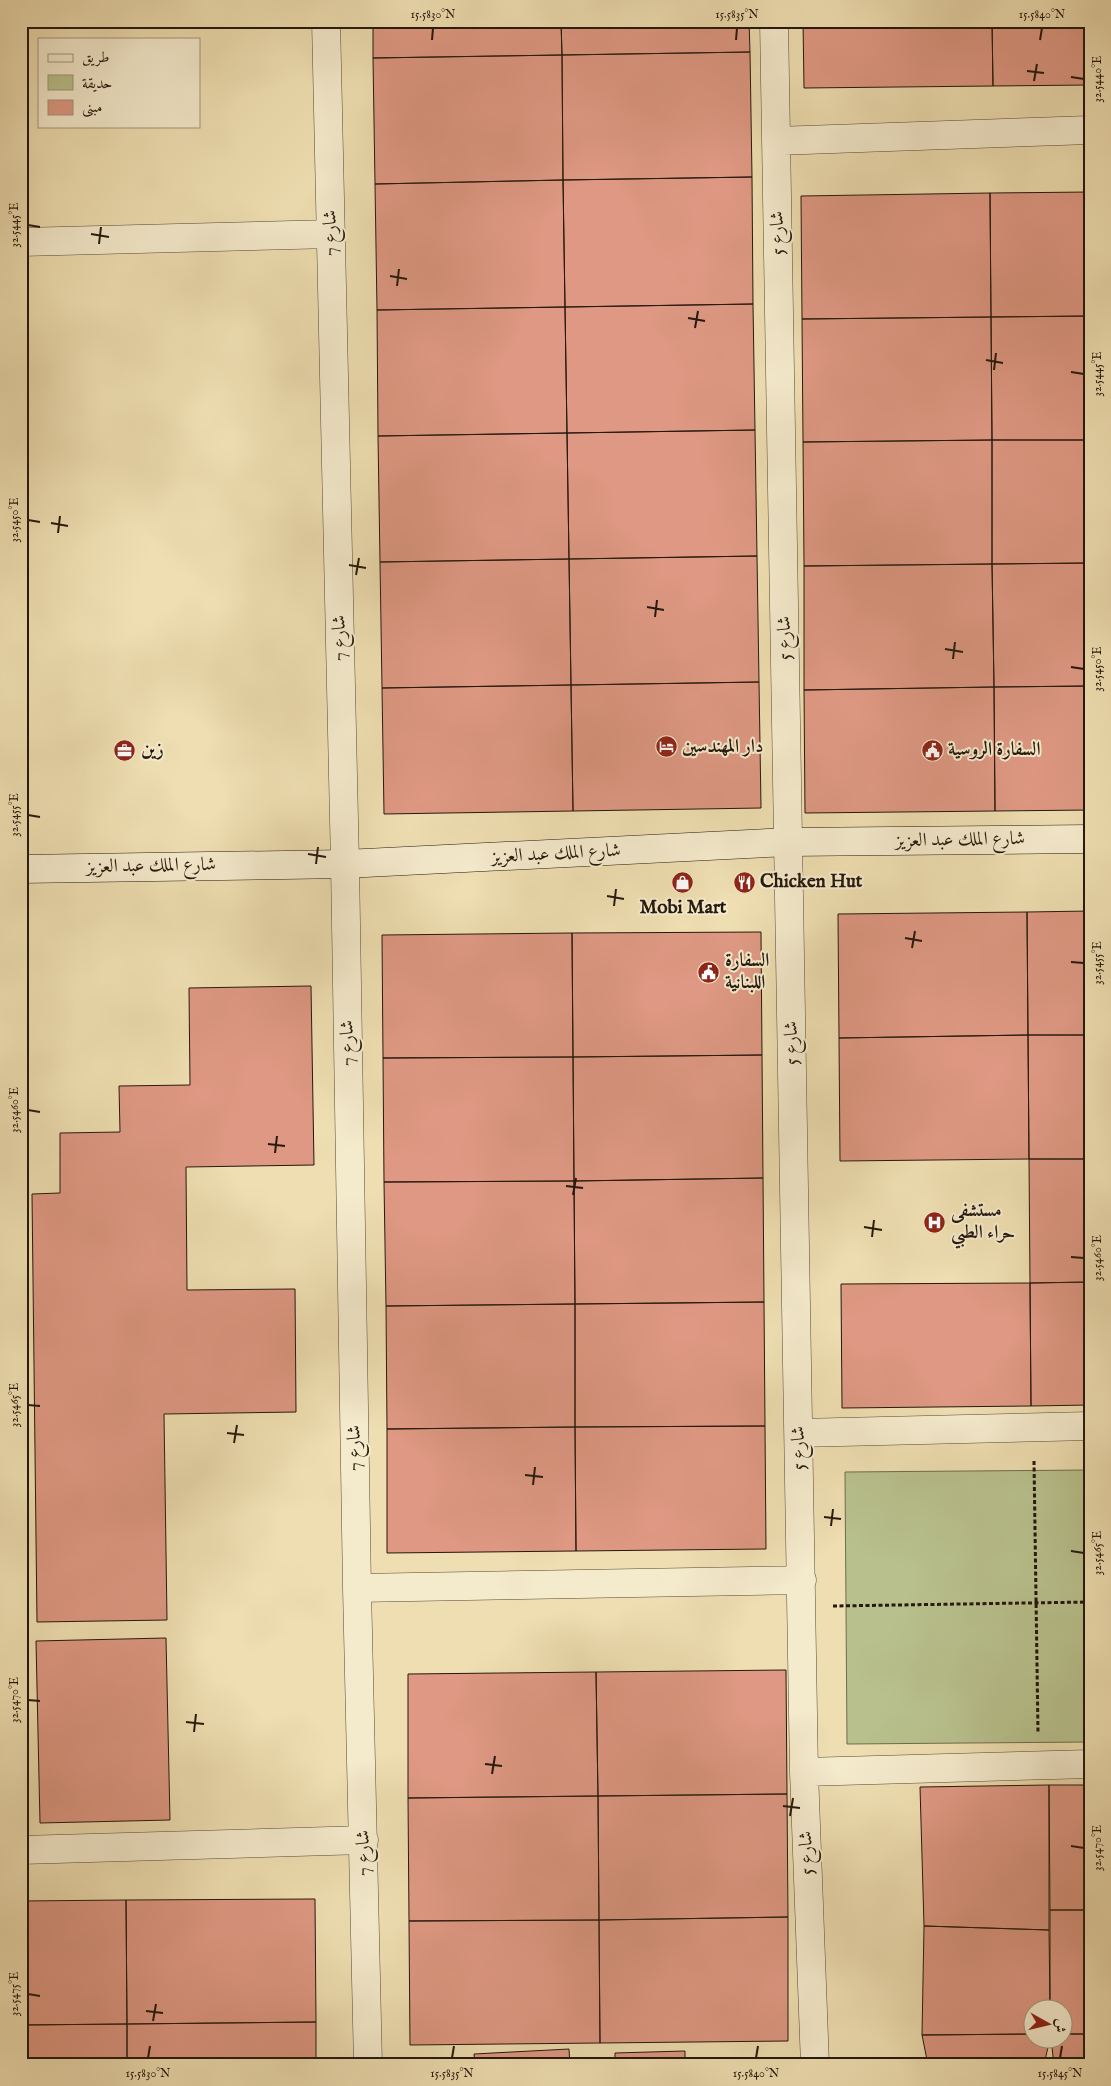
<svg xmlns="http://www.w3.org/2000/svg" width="1111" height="2086" font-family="'IM FELL English',Amiri,serif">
  <rect width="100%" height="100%" fill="#eedeb1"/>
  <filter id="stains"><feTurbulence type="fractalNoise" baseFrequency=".004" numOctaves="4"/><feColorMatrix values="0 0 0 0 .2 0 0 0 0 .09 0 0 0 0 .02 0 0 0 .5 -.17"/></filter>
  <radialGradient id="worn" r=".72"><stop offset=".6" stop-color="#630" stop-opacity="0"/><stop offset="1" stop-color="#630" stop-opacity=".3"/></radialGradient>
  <path fill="#b8c18d" stroke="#6e6c4c" d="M1090,1470V1742L847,1744L845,1472Z"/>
  <path fill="#de9883" stroke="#25180c" d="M373,21H561L562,55L373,58Z
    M561,21H749L750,52L562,55Z
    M803,21H992L993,86L804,88Z
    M992,21H1090V85L993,86Z
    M750,52L752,177L563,180L562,55Z
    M562,55L563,180L375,184L373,58Z
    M752,177L753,304L565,307L563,180Z
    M563,180L565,307L377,310L375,184Z
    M1090,192V316L991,317L990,193Z
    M990,193L991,317L802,319L801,196Z
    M753,304L755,430L567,433L565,307Z
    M565,307L567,433L378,436L377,310Z
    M1090,316V440H992L991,317Z
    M991,317L992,440L803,442L802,319Z
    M755,430L757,556L569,559L567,433Z
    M567,433L569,559L380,562L378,436Z
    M992,440V564L804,566L803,442Z
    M992,440H1090V563L992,564Z
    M757,556L759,682L571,685L569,559Z
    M569,559L571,685L382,688L380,562Z
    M1090,563V686L994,687L992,564Z
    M992,564L994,687L804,690V566Z
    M759,682L761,808L573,811L571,685Z
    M571,685L573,811L384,814L382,688Z
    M1090,686V810L995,811L994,687Z
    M994,687L995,811L805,813L804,690Z
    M1090,911V1035H1028L1027,912Z
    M1027,912L1028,1035L839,1038L838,914Z
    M761,932L762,1055L573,1057L572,933Z
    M572,933L573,1057L383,1058L382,935Z
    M311,986L314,1165L186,1167L187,1290L295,1289L296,1412L164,1414L167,1620L37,1622L32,1194L60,1193V1133L120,1132L119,1086L190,1085L189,988Z
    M1028,1035H1090V1159H1029Z
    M1028,1035L1029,1159L840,1161L839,1038Z
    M762,1055L763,1178L574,1181L573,1057Z
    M573,1057L574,1181L384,1182L383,1058Z
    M1029,1159H1090V1282L1030,1283Z
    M763,1178L764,1302L575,1304L574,1181Z
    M574,1181L575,1304L386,1306L384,1182Z
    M1090,1282V1405L1031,1406L1030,1283Z
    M1030,1283L1031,1406L842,1408L841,1284Z
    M764,1302L765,1426L575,1427V1304Z
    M575,1304V1427L387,1429L386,1306Z
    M765,1426L766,1549L576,1551L575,1427Z
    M575,1427L576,1551L387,1553V1429Z
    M166,1638L170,1820L40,1823L36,1641Z
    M786,1670L787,1794L598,1796L596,1672Z
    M596,1672L598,1796L408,1798V1674Z
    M1049,1785V1930L924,1926L920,1787Z
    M1049,1785H1090V1910H1050Z
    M787,1794L788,1917L599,1920L598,1796Z
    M598,1796L599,1920L409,1921L408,1798Z
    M315,1899L316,2022L127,2024L126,1900Z
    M126,1900L127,2024L21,2025V1901Z
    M1050,1910H1090V2034H1064V2008H1050Z
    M788,1917V2041L600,2043L599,1920Z
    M599,1920L600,2043L410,2045L409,1921Z
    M924,1926L1049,1930L1050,2008H1034V2034L922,2035Z
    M316,2022V2065H127V2024Z
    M127,2024V2065H21V2025Z
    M1034,2034V2038H1050L1044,2065H928L922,2035Z
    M1064,2034H1090V2065H1054L1051,2038H1064Z
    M569,2049L570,2065H475L474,2054Z
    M685,2051V2065H615V2053Z"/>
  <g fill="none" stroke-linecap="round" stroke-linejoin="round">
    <defs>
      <path id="street" d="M326,21L345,864L357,1588L368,2065
        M774,21L804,1772L815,2065
        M776,141L1090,130
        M21,242L331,234
        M799,1433L1090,1426
        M357,1588L802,1580
        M804,1772L1090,1764
        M21,1850L364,1840"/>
      <path id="secondary" d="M21,869L345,864L789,842L1090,839"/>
    </defs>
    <use href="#street" stroke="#574a35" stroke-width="29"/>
    <use href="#secondary" stroke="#25180c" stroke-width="29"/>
    <path stroke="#25180c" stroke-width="3" stroke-dasharray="4 2.5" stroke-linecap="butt" d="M1034,1461L1038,1732
      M833,1606L1090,1602"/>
    <use href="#street" stroke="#f4eacc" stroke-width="28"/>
    <use href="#secondary" stroke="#f4eacc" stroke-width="28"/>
  </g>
  <path fill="none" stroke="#25180c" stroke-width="2" d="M432,40L433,28M736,40L737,28M1040,40L1042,28M1027,71L1044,73M1071,77L1084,79M1034,81L1037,64M28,225L40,227M91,234L109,237M99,244L101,227M390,276L407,279M397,286L399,269M688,318L705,321M695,328L698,311M986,360L1003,363M994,370L996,353M1071,372L1084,374M28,520L40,522M51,523L68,526M58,533L60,516M349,565L366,568M356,575L359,558M647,607L664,610M655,617L657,600M945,649L963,652M953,659L955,642M1071,667L1084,669M28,815L40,817M308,854L326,857M316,864L318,847M607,896L624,899M614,906L616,889M905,938L922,941M912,948L915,931M1071,962L1084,963M28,1110L40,1112M268,1144L285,1146M275,1153L277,1136M566,1186L583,1188M573,1195L576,1178M864,1227L882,1230M872,1237L874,1220M1071,1257L1084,1258M28,1405L40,1406M227,1433L244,1435M234,1443L237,1425M525,1475L543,1477M533,1485L535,1467M824,1517L841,1519M831,1526L833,1509M1071,1551L1084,1553M28,1700L40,1701M186,1722L204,1724M194,1732L196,1714M485,1764L502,1766M492,1774L495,1756M783,1806L800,1808M790,1816L793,1798M1071,1846L1084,1848M28,1994L40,1996M146,2011L163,2013M153,2021L156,2004M148,2058L150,2046M452,2058L454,2046M756,2058L758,2046M1060,2058L1062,2046"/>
  <defs>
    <symbol id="hotel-disc" viewBox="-11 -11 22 22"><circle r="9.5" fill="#8f2418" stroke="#f4eacc"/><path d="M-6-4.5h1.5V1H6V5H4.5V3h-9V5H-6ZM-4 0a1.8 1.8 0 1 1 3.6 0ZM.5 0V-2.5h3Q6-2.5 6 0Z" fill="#fff"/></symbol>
    <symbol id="office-disc" viewBox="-11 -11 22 22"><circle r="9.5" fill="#8f2418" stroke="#f4eacc"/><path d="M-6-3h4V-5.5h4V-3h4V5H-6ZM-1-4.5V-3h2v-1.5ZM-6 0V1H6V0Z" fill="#fff"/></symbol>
    <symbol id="civic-disc" viewBox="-11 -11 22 22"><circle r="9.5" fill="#8f2418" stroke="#f4eacc"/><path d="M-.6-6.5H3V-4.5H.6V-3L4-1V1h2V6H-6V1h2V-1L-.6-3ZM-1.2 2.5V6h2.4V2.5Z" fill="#fff"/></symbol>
    <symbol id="shop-disc" viewBox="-11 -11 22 22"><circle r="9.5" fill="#8f2418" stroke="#f4eacc"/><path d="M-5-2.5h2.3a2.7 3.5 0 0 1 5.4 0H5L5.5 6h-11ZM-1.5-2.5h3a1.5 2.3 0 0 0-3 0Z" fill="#fff"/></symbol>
    <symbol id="restaurant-disc" viewBox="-11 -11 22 22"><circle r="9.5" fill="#8f2418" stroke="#f4eacc"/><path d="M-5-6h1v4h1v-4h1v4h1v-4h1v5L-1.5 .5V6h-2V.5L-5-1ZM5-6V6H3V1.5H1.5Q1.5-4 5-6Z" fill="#fff"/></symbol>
    <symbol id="hospital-disc" viewBox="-11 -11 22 22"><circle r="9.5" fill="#8f2418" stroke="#f4eacc"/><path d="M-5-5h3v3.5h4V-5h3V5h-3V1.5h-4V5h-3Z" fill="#fff"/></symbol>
  </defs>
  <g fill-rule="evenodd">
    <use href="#hotel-disc" x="654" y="734" width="25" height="25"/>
    <use href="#office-disc" x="112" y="738" width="25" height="25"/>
    <use href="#civic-disc" x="920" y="738" width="25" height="25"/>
    <use href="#shop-disc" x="670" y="870" width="25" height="25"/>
    <use href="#restaurant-disc" x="732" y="870" width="25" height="25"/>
    <use href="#civic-disc" x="696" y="960" width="25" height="25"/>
    <use href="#hospital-disc" x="922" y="1210" width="25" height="25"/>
  </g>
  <g text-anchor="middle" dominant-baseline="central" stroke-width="4" stroke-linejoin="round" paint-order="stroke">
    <g font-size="19" fill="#25180c" stroke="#f4eacc">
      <text transform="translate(331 233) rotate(-91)">شارع 7</text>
      <text transform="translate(778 233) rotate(-91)">شارع 5</text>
      <text transform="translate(340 638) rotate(-91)">شارع 7</text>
      <text transform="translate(785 638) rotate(-91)">شارع 5</text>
      <text transform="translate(960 840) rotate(-1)">شارع الملك عبد العزيز</text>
      <text transform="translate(556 854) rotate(-3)">شارع الملك عبد العزيز</text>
      <text transform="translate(151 866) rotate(-1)">شارع الملك عبد العزيز</text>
      <text transform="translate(348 1043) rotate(-91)">شارع 7</text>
      <text transform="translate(792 1043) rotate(-91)">شارع 5</text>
      <text transform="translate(355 1448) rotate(-91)">شارع 7</text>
      <text transform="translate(799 1448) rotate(-91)">شارع 5</text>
      <text transform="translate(364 1853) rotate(-91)">شارع 7</text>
      <text transform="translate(807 1853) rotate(-92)">شارع 5</text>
    </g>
    <g font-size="19" font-weight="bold" fill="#25180c" stroke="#f4eacc" text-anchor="start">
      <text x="682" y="747">دار المهندسين</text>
      <text x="141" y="750">زين</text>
      <text x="948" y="750">السفارة الروسية</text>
      <text x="760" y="882">Chicken Hut</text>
      <text x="683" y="908" text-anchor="middle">Mobi Mart</text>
      <text x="725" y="961">السفارة<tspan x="725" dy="22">اللبنانية</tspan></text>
      <text x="951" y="1211">مستشفى<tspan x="951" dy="22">حراء الطبي</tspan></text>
    </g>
  </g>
  <rect width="1111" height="2086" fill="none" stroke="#eedeb1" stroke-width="55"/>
  <rect x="38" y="38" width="162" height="90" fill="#f4eacc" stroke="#a1967f"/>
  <rect x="48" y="54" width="25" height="8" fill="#f4eacc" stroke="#a1967f"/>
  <text x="82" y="62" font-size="15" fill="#25180c">طريق</text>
  <rect x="48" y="75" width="25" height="15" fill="#b8c18d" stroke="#a1967f"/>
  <text x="82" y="88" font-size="15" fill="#25180c">حديقة</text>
  <rect x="48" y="100" width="25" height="15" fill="#de9883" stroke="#a1967f"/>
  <text x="82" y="112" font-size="15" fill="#25180c">مبنى</text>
  <g transform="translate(1048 2024) rotate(98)"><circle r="24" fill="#f4eacc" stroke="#a1967f"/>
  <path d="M0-4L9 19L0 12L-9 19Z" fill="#8f2418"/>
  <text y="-8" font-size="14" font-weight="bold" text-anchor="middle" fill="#25180c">ش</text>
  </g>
  <rect x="28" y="28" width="1056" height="2030" fill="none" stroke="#25180c" stroke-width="2"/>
  <g font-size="12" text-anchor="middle" fill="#25180c">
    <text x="433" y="18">15.5830°N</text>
    <text x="737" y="18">15.5835°N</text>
    <text x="1042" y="18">15.5840°N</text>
    <text transform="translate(1097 79) rotate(-90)" y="4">32.5440°E</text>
    <text transform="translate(14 225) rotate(-90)" y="4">32.5445°E</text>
    <text transform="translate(1097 374) rotate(-90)" y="4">32.5445°E</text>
    <text transform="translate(14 520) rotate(-90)" y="4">32.5450°E</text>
    <text transform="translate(1097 669) rotate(-90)" y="4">32.5450°E</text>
    <text transform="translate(14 815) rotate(-90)" y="4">32.5455°E</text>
    <text transform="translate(1097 963) rotate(-90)" y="4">32.5455°E</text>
    <text transform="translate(14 1110) rotate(-90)" y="4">32.5460°E</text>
    <text transform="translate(1097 1258) rotate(-90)" y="4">32.5460°E</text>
    <text transform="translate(14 1405) rotate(-90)" y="4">32.5465°E</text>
    <text transform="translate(1097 1553) rotate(-90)" y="4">32.5465°E</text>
    <text transform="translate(14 1700) rotate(-90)" y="4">32.5470°E</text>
    <text transform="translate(1097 1848) rotate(-90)" y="4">32.5470°E</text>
    <text transform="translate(14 1994) rotate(-90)" y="4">32.5475°E</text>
    <text x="148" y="2077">15.5830°N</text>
    <text x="452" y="2077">15.5835°N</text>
    <text x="756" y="2077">15.5840°N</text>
    <text x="1060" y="2077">15.5845°N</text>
  </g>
  <rect width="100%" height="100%" filter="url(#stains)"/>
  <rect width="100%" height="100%" fill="url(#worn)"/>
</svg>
